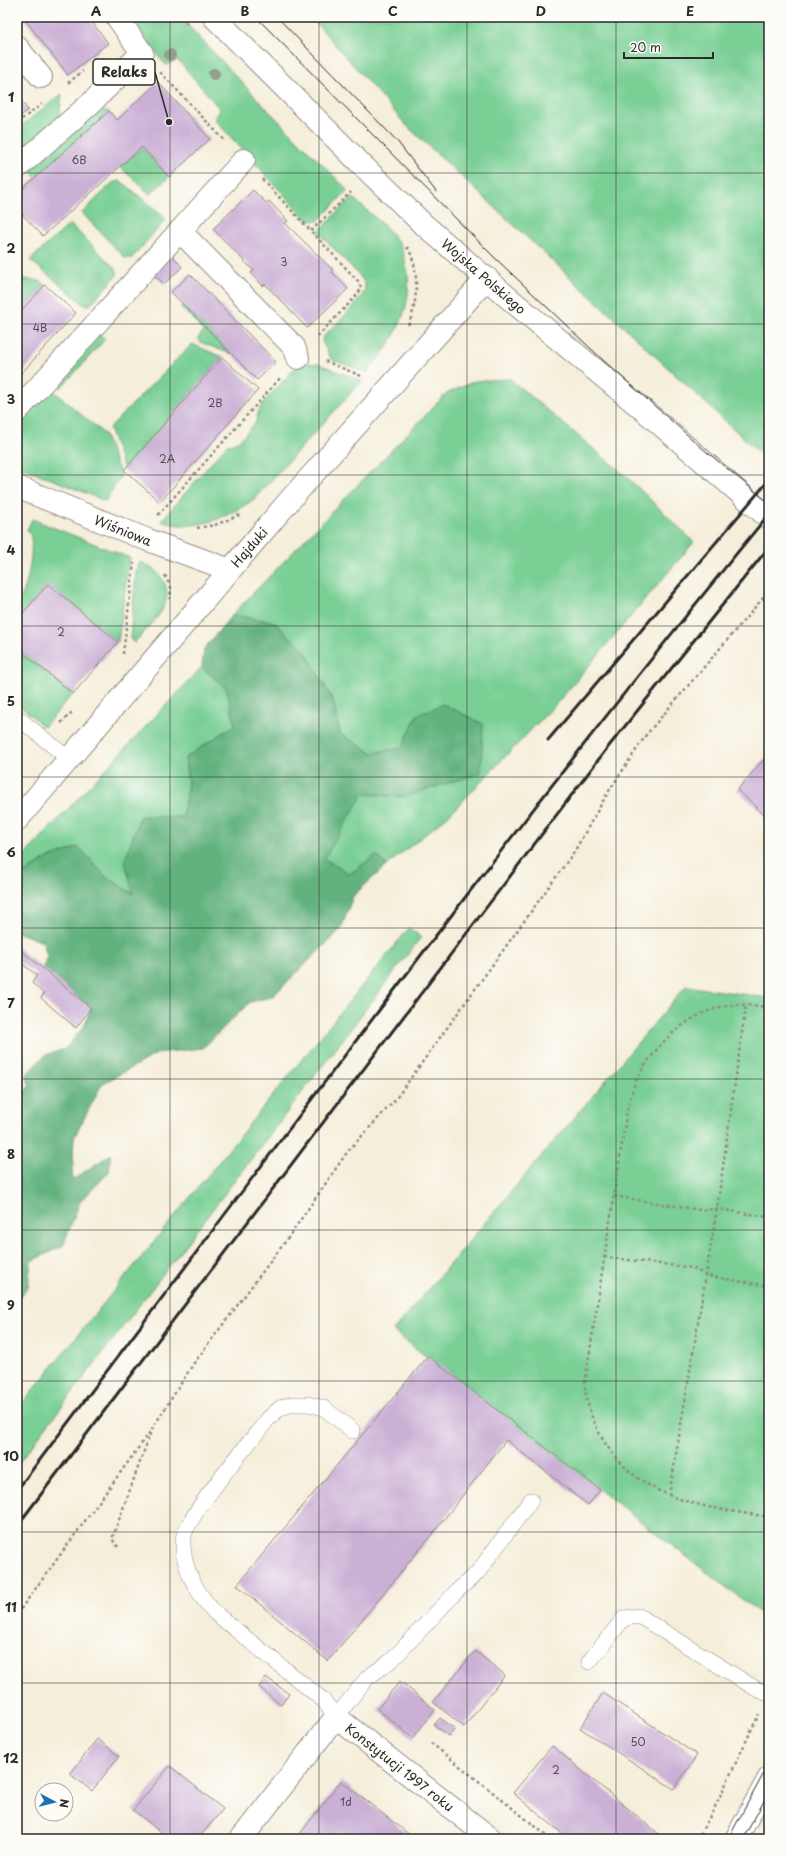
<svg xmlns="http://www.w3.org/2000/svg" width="786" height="1856" font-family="'Playpen Sans',sans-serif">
  <rect width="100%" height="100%" fill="#fdfcf7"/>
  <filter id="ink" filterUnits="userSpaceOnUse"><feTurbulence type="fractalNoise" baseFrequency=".025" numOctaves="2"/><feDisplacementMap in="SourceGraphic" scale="8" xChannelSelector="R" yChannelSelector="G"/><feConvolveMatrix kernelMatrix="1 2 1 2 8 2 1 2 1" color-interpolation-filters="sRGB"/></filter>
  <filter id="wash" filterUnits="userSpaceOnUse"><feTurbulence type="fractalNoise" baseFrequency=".012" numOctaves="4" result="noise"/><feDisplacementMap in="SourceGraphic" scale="16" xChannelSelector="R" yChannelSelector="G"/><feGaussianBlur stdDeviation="0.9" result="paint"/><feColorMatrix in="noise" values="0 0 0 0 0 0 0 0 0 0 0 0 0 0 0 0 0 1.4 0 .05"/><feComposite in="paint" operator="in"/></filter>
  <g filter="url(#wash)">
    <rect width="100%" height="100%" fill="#f5eeda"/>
    <path fill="#79cf94" stroke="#527d60" d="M129,17H180L268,110L346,188L347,191L318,221L307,220L215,120V117L220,111L218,107L180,62L176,60L167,65L164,63Z
      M311,17H769V454L765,458L407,126Z
      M62,94L59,118L17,157V129Z
      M95,110L109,111L36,178L28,168Z
      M142,147L169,177L150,194L120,167Z
      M119,181L125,184L166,219L132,258H125L82,213L112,183Z
      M352,197C367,211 390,228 400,245C403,251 405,259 406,265C416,308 393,342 367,373L331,359L322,341L324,336C333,326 362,301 365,289C366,284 362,279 359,275L318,232Z
      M70,224L117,270V275L90,305H85L30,260Z
      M17,278L40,281L45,285L17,315Z
      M183,305L231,354L200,342L198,338L204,331L181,308Z
      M100,334L105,339L61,388L56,383Z
      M192,344L222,357L124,470L109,428Z
      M305,363L319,364L362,381L254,499C227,518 194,533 161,521L226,446L240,440L256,422L258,412L264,402L297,366Z
      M510,379L626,476L694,542L558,702L448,816L387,865L376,855L350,874L324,859L363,794L403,797L417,715L402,748L372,753L340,734L333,700L304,650L274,622L232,615L446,394L475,381Z
      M49,387L104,434L121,476L105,501L17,465V423Z
      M32,519L130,558L128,567L118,642L48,584L17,620V601C28,595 33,550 31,538C31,534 29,532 27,530Z
      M140,562C160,569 175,589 162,610C155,622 143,633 134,643L130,639L136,570Z
      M17,648L73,694L44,727L17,703Z
      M202,667L227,689L235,725L185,758L188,782L183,817L126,860L133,894L105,876L79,847L46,859L24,874L17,875V863Z
      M409,928L421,937L17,1465V1410Z
      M686,986L769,998V1620L393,1331Z"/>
    <path fill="#62b27e" stroke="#466e54" d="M232,615L274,622L304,650L333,700L340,734L372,753L402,748L417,715L443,704L483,724L481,773L403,797L363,794L324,859L350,874L376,855L387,865L353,896L341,929L272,997L250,1002L203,1048L158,1053L102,1084L74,1138L72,1180L111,1154L109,1172L80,1202L63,1246L31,1261L28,1287L17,1302V1100L30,1085L25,1075L45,1055L65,1049L84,1026L91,1008L43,967L47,956L43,942L17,932V875L24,874L46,859L79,847L105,876L133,894L125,860L140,816L183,817L188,782L185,758L235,725L227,689L202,667L204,649Z"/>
    <g id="blocks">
      <path fill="#cbb0d6" d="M23,17H88L108,43L68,75Z
        M158,82L210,139L169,177L142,147L43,236L17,209V194L109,111L117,120Z
        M17,95L28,110L17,119Z
        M253,190L266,203L269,201L288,221L285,223L333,270L332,272L348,289L307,328L265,284L263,286L251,273L254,271L213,229Z
        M172,255L182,267L164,284L153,274Z
        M190,274L276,362L257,380L171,292Z
        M45,285L76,313L17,378V315Z
        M222,357L258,390L160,502L124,470Z
        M48,584L118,642L73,694L17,648V620Z
        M764,759L769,763V816L767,817L756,808L757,807L737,790Z
        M17,947L91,1008L76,1028L41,998L44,994L32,983L37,975L17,960Z
        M428,1356L600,1490L588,1505L506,1440L438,1527L328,1661L237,1585Z
        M475,1651L505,1675L464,1727L433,1702Z
        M266,1677L289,1694L281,1705L259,1687Z
        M400,1681L435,1710L413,1738L377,1709Z
        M603,1693L697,1755L674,1789L580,1728Z
        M440,1718L455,1729L449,1736L434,1725Z
        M97,1739L119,1756L92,1791L70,1774Z
        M552,1746L660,1835L657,1839H569L513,1793Z
        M170,1766L223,1809L198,1839H169L133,1810Z
        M341,1781L392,1821L415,1839H296Z"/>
    </g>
  </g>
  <g filter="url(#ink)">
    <use href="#blocks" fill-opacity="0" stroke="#908c82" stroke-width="1"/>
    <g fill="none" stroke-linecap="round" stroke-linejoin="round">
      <defs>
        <path id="service" d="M17,717L69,759
          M353,1431L324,1408L308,1404H293L280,1408L268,1419C252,1440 184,1518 183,1540C182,1567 197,1593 215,1613L323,1700L336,1717L367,1678L392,1660L457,1591L478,1572L531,1500
          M589,1662L624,1618L639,1616L758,1690L769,1694"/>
        <path id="minor" d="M17,47L41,77
          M17,168L90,104L142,53L117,17
          M180,231L294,347L298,358
          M17,411L244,160
          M17,487L148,540L230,570
          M17,820L289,501L487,278
          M241,1839L336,1717L491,1839"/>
        <path id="tertiary" d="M214,17L361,164L422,223L512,301L646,412L769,518
          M736,1839L769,1778"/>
      </defs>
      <use href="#service" stroke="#908c82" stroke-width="16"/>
      <use href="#minor" stroke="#908c82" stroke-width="24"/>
      <use href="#tertiary" stroke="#908c82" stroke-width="24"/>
      <path stroke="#908c82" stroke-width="2.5" stroke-dasharray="3 3" stroke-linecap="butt" d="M181,17L189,26
        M160,72L225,141
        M68,83L83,71
        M17,123L42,104
        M262,179L358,281L361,288L358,294L318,336
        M311,231L351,192
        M407,247C420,266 418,305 408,325
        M325,361L364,377
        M158,515L281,377
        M197,528L215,525L242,514
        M165,575L171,588L170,599
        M123,654L134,563
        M61,723L72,712
        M769,1007C755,1006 741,1003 727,1006C687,1012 653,1047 636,1081C632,1090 630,1101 627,1111L585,1383C586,1404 592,1420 602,1438C639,1501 704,1507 769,1517
        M614,1196L700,1210L717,1209L769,1217
        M604,1257L693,1268L707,1276L769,1286
        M669,1496L717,1209L746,1004
        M118,1547L112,1539L152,1429L194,1363L288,1238L348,1151L395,1100L574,852L607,794L646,735L769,591
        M17,1614L150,1432
        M431,1743L551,1839
        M697,1839L712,1813L759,1714"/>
      <use href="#service" stroke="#fff" stroke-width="15"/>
      <use href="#minor" stroke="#fff" stroke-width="22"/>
      <use href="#tertiary" stroke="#fff" stroke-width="22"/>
      <path stroke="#2b2b2b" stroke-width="1" d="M256,17L494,257L604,361L702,448L769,503
        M277,17L397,141L437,193
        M728,1839L769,1764
        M743,1839L769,1792"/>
      <path stroke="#2b2b2b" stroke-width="3" d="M548,740L769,480
        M17,1490C265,1163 508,831 769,514
        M17,1526L605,751L769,547"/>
    </g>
    <g fill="#939e8b">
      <circle cx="170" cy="55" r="6"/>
      <circle cx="214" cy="74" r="6"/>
    </g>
  </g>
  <path fill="none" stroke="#2b2b2b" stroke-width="1" stroke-opacity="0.55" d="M170,17V1839M319,17V1839M467,17V1839M616,17V1839M17,173H769M17,324H769M17,475H769M17,626H769M17,777H769M17,928H769M17,1079H769M17,1230H769M17,1381H769M17,1532H769M17,1683H769"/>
  <g text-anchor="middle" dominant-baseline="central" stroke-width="3" stroke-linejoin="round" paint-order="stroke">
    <g font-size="11" fill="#534c56">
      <text x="79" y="159">6B</text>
      <text x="284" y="261">3</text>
      <text x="40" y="327">4B</text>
      <text x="215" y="402">2B</text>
      <text x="167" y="458">2A</text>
      <text x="61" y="631">2</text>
      <text x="638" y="1741">50</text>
      <text x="556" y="1769">2</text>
      <text x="346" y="1801">1d</text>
    </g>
    <g font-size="13" fill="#2b2b2b" stroke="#fdfcf7">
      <text transform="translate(484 276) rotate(41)">Wojska Polskiego</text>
      <text transform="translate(123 530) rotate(22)">Wiśniowa</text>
      <text transform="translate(249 547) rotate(-49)">Hajduki</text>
      <text transform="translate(400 1767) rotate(38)">Konstytucji 1997 roku</text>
    </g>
  </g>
  <path fill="none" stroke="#2b2b2b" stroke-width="1.5" d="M169 122L155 72"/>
  <circle fill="#2b2b2b" stroke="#fdfcf7" stroke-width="1.5" cx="169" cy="122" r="4"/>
  <rect fill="#fdfcf7" stroke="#2b2b2b" stroke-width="1.5" x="93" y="59" width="62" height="26" rx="4"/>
  <g font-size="14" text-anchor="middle" font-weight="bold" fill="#2b2b2b">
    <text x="124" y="77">Relaks</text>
  </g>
  <rect width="786" height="1856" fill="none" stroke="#fdfcf7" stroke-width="44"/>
  <g transform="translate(54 1802) rotate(97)"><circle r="19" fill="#fdfcf7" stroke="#a9a8a5"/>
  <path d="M0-3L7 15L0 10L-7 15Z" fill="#1f6fb2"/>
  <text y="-6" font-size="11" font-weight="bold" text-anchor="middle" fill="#2b2b2b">N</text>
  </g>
  <path d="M624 52v6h89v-6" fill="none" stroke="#2b2b2b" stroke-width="2"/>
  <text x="630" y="52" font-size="12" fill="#2b2b2b" stroke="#fdfcf7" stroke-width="3" paint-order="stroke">20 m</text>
  <rect x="22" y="22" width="742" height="1812" fill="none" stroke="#2b2b2b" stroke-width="1.5"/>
  <g font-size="13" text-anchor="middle" font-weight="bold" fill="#2b2b2b">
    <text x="96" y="16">A</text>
    <text x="245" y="16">B</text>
    <text x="393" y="16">C</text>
    <text x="541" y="16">D</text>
    <text x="690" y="16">E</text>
    <text x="11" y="102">1</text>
    <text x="11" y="253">2</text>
    <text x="11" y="404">3</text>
    <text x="11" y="555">4</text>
    <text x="11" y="706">5</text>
    <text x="11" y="857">6</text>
    <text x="11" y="1008">7</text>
    <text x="11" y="1159">8</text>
    <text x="11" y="1310">9</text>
    <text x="11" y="1461">10</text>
    <text x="11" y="1612">11</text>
    <text x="11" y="1763">12</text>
  </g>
</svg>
